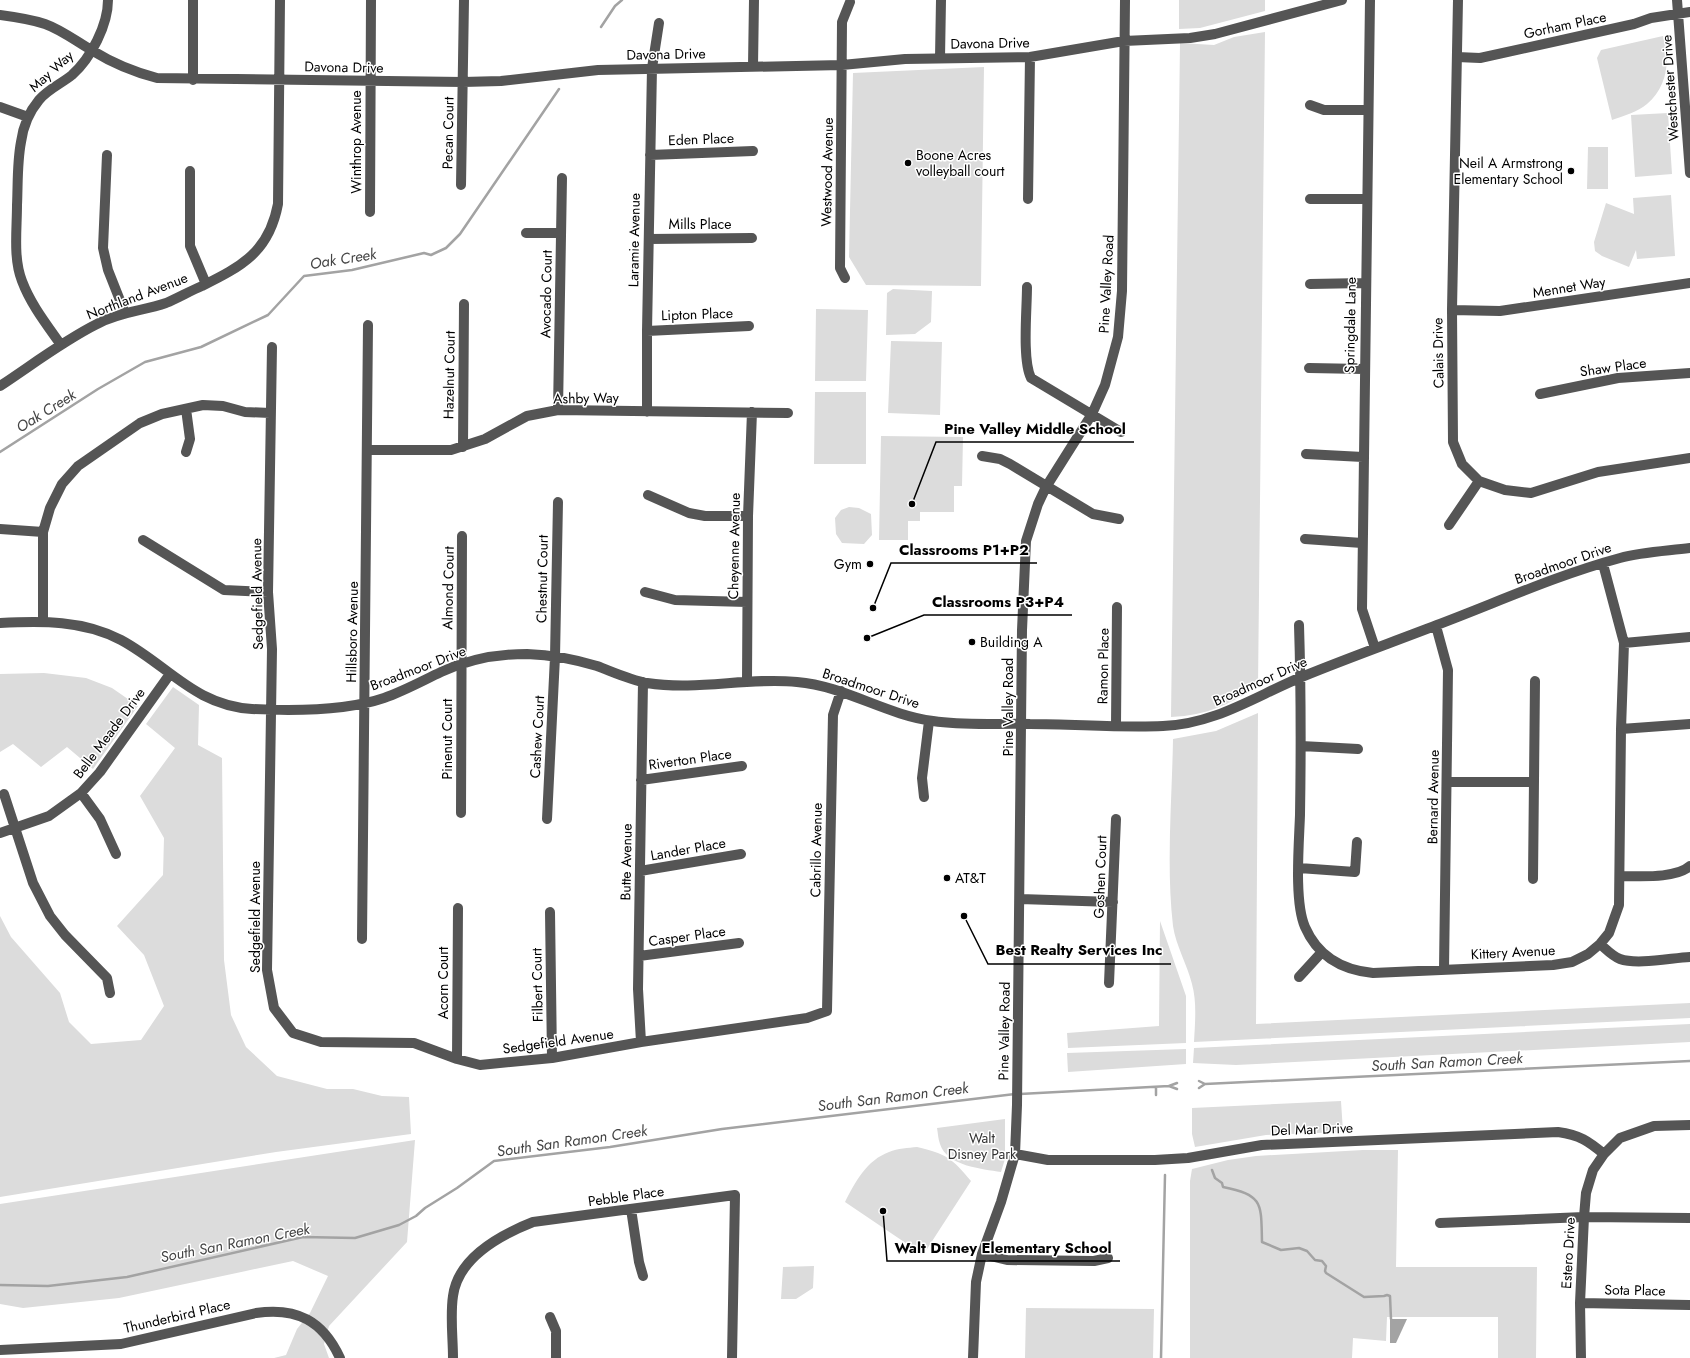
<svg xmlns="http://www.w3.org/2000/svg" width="1690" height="1358" font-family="Jost,sans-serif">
  <rect width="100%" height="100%" fill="#fff"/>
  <path fill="#dcdcdc" d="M1179,0H1265V11L1200,28L1179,29Z
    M1265,32L1258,687C1226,705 1209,715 1171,717L1180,43L1214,45L1234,37Z
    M1663,36C1671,60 1667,87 1647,104C1638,112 1623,116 1612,120L1597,58L1601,50Z
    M984,67L981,286L866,285L849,257L853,73Z
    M1668,113L1672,174L1635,177L1631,115Z
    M1588,147H1608V189H1587Z
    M1671,195L1675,256L1637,259L1636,250L1629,267L1602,256L1595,251L1594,242L1606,203L1634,214L1633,198Z
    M893,289L932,291L931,322L915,334L886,335L887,293Z
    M816,309L868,310L866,381H815Z
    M891,341L942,342L940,415L888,413Z
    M815,392H866V464H814Z
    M881,436L963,437L962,486H954V512H920V521H908V540H879Z
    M849,507L859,508L871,514L872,535L864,544L842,543L836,534L835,518L841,510Z
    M44,673L86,678L112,688L138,706L93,769L67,747L41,767L13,744L0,752V674Z
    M173,687L199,705L198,745L222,758L224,960L231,1015L246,1047L277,1076L327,1089H353L382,1096L409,1097L411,1134L276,1152L0,1197V916L11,937L60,993L69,1022L91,1044L141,1040L164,1006L144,955L117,926L163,875L164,838L140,796L175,748L146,724Z
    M1258,713L1256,1024L1690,1003V1018L1194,1042C1195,1023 1197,1002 1192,984C1187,964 1176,946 1173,926C1166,865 1172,801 1173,739L1216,731Z
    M1160,921L1186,996V1043L1068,1048L1067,1033L1159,1026Z
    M1690,1024V1042L1236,1065L1193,1063L1194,1048Z
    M1186,1049V1064L1068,1072L1067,1053Z
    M1341,1101L1343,1132L1266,1135L1195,1147L1192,1134V1108Z
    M1005,1119V1159L1001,1172C982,1169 947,1166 940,1144C938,1139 938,1133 937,1128Z
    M415,1140L407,1242L329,1326L324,1344L329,1358H274L286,1355L297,1329L310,1313L328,1276L293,1261L119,1298L23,1308L0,1304V1204Z
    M917,1147C946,1154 952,1158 971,1181L927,1249L916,1250L845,1202C855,1182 867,1160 889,1152C898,1148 908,1148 917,1147Z
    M1363,1150H1398L1396,1267H1537L1536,1358H1498V1317H1387L1386,1341L1353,1338L1352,1358H1190V1181L1192,1169L1228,1160L1256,1156Z
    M814,1266L813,1288L796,1299H781L783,1267Z
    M1026,1308L1154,1309L1153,1358H1025Z"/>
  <path fill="#a3a3a3" d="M1390,1319H1407L1396,1343H1390Z"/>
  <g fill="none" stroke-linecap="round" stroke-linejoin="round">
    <path stroke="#a3a3a3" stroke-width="2.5" d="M601,27L615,6L622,0
      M0,452L98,389L145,362L201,347L268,315L304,276L352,270L424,253L431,255L446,248L460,234L559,89
      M1199,1081L1205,1084
      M1169,1086L1177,1083
      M1156,1087V1095
      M1199,1088L1205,1084L1690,1061
      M1020,1094L1169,1086L1177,1089
      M1212,1170L1215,1178L1222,1183L1223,1187C1264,1195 1261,1204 1262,1242L1281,1250L1299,1248L1307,1251L1315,1260L1322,1261L1326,1266L1325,1271L1326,1273L1364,1297L1384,1296L1387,1295L1390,1296L1391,1319
      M0,1285L48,1286L127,1277L303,1237L355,1238L399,1225L416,1216L425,1208L457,1188L494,1161L610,1147L722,1129L1015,1094
      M1161,1358L1165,1175"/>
    <path stroke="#555" stroke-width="10" d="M193,0V80
      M1370,0L1362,609L1375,648
      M1458,0L1452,310L1453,442L1462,464L1479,481L1505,490L1531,493L1598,472L1690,458
      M1677,0L1690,173
      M0,15C15,17 30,19 45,24C62,30 77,42 93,51C114,64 134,72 157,78L463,82L501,81L598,70L842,65L905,59L1030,57L1124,41L1190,38L1215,34L1342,0
      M1457,57L1480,58L1634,24L1651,18L1690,12
      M940,58L941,0
      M753,66L754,0
      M1310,105L1324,110H1368
      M0,107L28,117
      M107,155L103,248L108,270L125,313
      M650,155L753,151
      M190,171V246L206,284
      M461,185L464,0
      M1028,199L1030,57
      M1310,199H1366
      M370,212L371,0
      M526,233H561
      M649,239L752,238
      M845,278L840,268L842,22L850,2
      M1310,284L1365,283
      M1027,287C1027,309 1022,360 1031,378L1121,432
      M1452,310L1500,311L1690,283
      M647,331L749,326
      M61,345C47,325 31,305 22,281C13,258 17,230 17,205C18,184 17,163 21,142C23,127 29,112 39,100C48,89 61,84 72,75C91,58 108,25 108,0
      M272,347L268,592L272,649L267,970L274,1008L293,1033L321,1042L414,1043L457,1059L480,1065L552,1058L641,1042L807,1018L827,1011L833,715L841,691
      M1309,368L1363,369
      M0,386C32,365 63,341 97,324C119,312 143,311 166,303C178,298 190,291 202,286C242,266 269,252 278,204L280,0
      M1540,394L1618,378L1690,373
      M186,409L190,439L186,452
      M558,410L562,178
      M647,412V331L652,68L659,23
      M463,447L464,304
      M368,450H451L485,439L527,416L558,410L788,413
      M1306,454L1363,457
      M982,456L1000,459L1010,464L1093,514L1119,519
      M648,495L689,513L705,516H748
      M1449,525L1479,481
      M0,529L43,532
      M1305,539L1362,543
      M143,540L224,590L268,592
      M645,592L675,600L747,602
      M43,621V532L50,508L62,484L78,466L140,423L162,414L203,405L223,406L245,412L270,413
      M0,623C42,621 83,620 121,640C169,666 194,705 252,709C293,711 346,711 384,698C404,691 422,681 441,672C467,660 498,654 527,654C551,655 574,659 597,666C613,672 630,680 647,683C698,691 746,677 797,682C845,686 886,715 933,721C966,726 998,723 1030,724C1075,724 1119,728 1163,726C1216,724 1257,695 1304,676C1348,658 1393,642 1437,625C1498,602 1557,575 1620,558C1642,552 1667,551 1690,548
      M1299,625C1301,688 1301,752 1300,815C1299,844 1294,902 1305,927C1318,957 1342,970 1373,973L1553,965L1572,962L1588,954L1600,944L1609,933L1619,905L1621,729L1624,643L1603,564
      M1436,626L1448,670L1444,970
      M1624,643L1690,637
      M747,681L748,516L752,412
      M1116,725L1117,607
      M1621,729L1690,724
      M1301,746L1358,749
      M641,780L742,766
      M1447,782H1533
      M81,793L100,819L116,854
      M4,794L33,883L50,916L65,935L107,978L110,993
      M924,797L922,778L929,721
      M461,813L462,536
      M547,819L555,657L558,502
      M0,833L49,816L81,793L100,772L170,674
      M1299,868L1355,872L1357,842
      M640,871L741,854
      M1620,876C1639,876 1676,879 1690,866
      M1533,879L1535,681
      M1020,899L1113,902
      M550,912L552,1058
      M362,939L368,325
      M1600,944C1606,949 1612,956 1620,959C1637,965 1671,958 1690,957
      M639,956L739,943
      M1299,977L1321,953
      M1109,983L1116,819
      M641,1042L638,989L643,682
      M457,1059L458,908
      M1015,1154L1048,1160H1155L1188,1158L1262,1145L1558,1132C1580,1135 1588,1141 1604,1154
      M631,1209L639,1262L643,1276
      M1440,1223L1584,1217L1690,1218
      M982,1254L1007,1260L1094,1261L1108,1258
      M1580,1303L1689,1305
      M550,1317L556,1331V1358
      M0,1350L121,1344L256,1313C297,1307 323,1321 340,1358
      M453,1358C453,1338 450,1316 453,1296C458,1258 500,1235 533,1222L735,1195L732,1358
      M973,1358L976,1282L982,1254L1001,1202L1015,1154L1017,1105L1022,630L1026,541L1038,504L1046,487L1092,414L1105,385L1118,337L1122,291L1125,0
      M1581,1358L1580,1303L1584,1217L1586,1193L1593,1170L1604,1154L1620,1138L1654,1126L1690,1125"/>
  </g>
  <g fill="#000" stroke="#fff" stroke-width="1.5">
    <circle cx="908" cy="163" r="4"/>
    <circle cx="1571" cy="171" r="4"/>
    <circle cx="870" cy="564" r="4"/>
    <circle cx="972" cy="642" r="4"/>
    <circle cx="947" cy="878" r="4"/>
  </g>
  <g text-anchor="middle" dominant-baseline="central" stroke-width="3" stroke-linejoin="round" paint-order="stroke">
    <g font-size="14" fill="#000" stroke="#fff">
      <text transform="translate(1565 25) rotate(-12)">Gorham Place</text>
      <text transform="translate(990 43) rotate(-1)">Davona Drive</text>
      <text transform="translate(666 54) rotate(-1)">Davona Drive</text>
      <text transform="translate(344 67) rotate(1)">Davona Drive</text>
      <text transform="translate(51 71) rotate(-42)">May Way</text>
      <text transform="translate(1670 88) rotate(-94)">Westchester Drive</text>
      <text transform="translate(448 133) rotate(-89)">Pecan Court</text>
      <text transform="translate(701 139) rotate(-2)">Eden Place</text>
      <text transform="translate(356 142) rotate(-90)">Winthrop Avenue</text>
      <text transform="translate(827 172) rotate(-89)">Westwood Avenue</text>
      <text x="700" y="224">Mills Place</text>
      <text transform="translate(634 240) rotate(-89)">Laramie Avenue</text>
      <text transform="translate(1106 284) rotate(-87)">Pine Valley Road</text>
      <text transform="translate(1569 287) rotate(-9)">Mennet Way</text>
      <text transform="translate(546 294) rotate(-89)">Avocado Court</text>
      <text transform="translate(137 296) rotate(-21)">Northland Avenue</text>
      <text transform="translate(697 314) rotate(-2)">Lipton Place</text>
      <text transform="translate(1350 325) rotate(-89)">Springdale Lane</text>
      <text transform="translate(1438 353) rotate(-91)">Calais Drive</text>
      <text transform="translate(1613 367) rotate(-8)">Shaw Place</text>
      <text transform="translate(449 375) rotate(-89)">Hazelnut Court</text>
      <text transform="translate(586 398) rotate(-1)">Ashby Way</text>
      <text transform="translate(734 546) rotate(-89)">Cheyenne Avenue</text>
      <text transform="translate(1563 563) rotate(-19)">Broadmoor Drive</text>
      <text transform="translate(542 579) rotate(-89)">Chestnut Court</text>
      <text transform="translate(448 588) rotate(-89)">Almond Court</text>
      <text transform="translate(257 594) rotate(-91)">Sedgefield Avenue</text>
      <text transform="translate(352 632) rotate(-89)">Hillsboro Avenue</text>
      <text transform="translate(1103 666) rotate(-89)">Ramon Place</text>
      <text transform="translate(418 668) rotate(-21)">Broadmoor Drive</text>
      <text transform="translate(1260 681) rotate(-24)">Broadmoor Drive</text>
      <text transform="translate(871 688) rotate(18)">Broadmoor Drive</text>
      <text transform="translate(1008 707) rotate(-90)">Pine Valley Road</text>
      <text transform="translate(109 733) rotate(-53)">Belle Meade Drive</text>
      <text transform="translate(537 737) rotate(-87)">Cashew Court</text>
      <text transform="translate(447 739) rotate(-90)">Pinenut Court</text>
      <text transform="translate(690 759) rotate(-8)">Riverton Place</text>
      <text transform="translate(1433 797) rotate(-89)">Bernard Avenue</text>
      <text transform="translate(688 849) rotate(-10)">Lander Place</text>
      <text transform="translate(816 850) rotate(-89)">Cabrillo Avenue</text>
      <text transform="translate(626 862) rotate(-89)">Butte Avenue</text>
      <text transform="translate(1100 877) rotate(-88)">Goshen Court</text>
      <text transform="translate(255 917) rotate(-90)">Sedgefield Avenue</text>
      <text transform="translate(687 936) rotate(-8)">Casper Place</text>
      <text transform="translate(1513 952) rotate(-3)">Kittery Avenue</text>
      <text transform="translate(443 983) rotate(-90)">Acorn Court</text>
      <text transform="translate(537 985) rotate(-91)">Filbert Court</text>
      <text transform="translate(1004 1031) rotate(-89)">Pine Valley Road</text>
      <text transform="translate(558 1041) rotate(-8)">Sedgefield Avenue</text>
      <text transform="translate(1312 1129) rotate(-2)">Del Mar Drive</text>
      <text transform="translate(626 1196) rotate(-8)">Pebble Place</text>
      <text transform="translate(1568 1253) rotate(-87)">Estero Drive</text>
      <text transform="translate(1635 1290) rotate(1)">Sota Place</text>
      <text transform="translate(177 1316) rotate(-13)">Thunderbird Place</text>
    </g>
    <g font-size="14" fill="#000" stroke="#fff" text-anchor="start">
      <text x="916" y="155">Boone Acres<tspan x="916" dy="16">volleyball court</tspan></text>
      <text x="1563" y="163" text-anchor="end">Neil A Armstrong<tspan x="1563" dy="16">Elementary School</tspan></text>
      <text x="862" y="564" text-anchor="end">Gym</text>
      <text x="980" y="642">Building A</text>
      <text x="955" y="878">AT&amp;T</text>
    </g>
    <g font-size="14" fill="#333" stroke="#fff">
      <text x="982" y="1138">Walt<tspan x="982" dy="16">Disney Park</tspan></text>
    </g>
    <g font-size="15" font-style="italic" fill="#444" stroke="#fff">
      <text transform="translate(343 259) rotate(-9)">Oak Creek</text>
      <text transform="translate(46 411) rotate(-32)">Oak Creek</text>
      <text transform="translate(1447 1062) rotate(-3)">South San Ramon Creek</text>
      <text transform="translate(893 1097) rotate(-7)">South San Ramon Creek</text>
      <text transform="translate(572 1141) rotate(-8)">South San Ramon Creek</text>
      <text transform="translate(235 1243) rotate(-11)">South San Ramon Creek</text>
    </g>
  </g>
  <path fill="none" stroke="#000" stroke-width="1.5" d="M912 504L936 442H1134M873 608L891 563H1037M867 638L924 615H1072M964 916L988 964H1171M883 1211L887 1261H1120"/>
  <g fill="#000" stroke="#fff" stroke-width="1.5">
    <circle cx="912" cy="504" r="4"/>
    <circle cx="873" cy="608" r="4"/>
    <circle cx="867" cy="638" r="4"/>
    <circle cx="964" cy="916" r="4"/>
    <circle cx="883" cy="1211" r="4"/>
  </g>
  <g font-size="15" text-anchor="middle" font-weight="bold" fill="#000" stroke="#fff" stroke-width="3" stroke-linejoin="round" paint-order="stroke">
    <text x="1035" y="434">Pine Valley Middle School</text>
    <text x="964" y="555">Classrooms P1+P2</text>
    <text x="998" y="607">Classrooms P3+P4</text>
    <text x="1079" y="955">Best Realty Services Inc</text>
    <text x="1003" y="1253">Walt Disney Elementary School</text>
  </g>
</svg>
